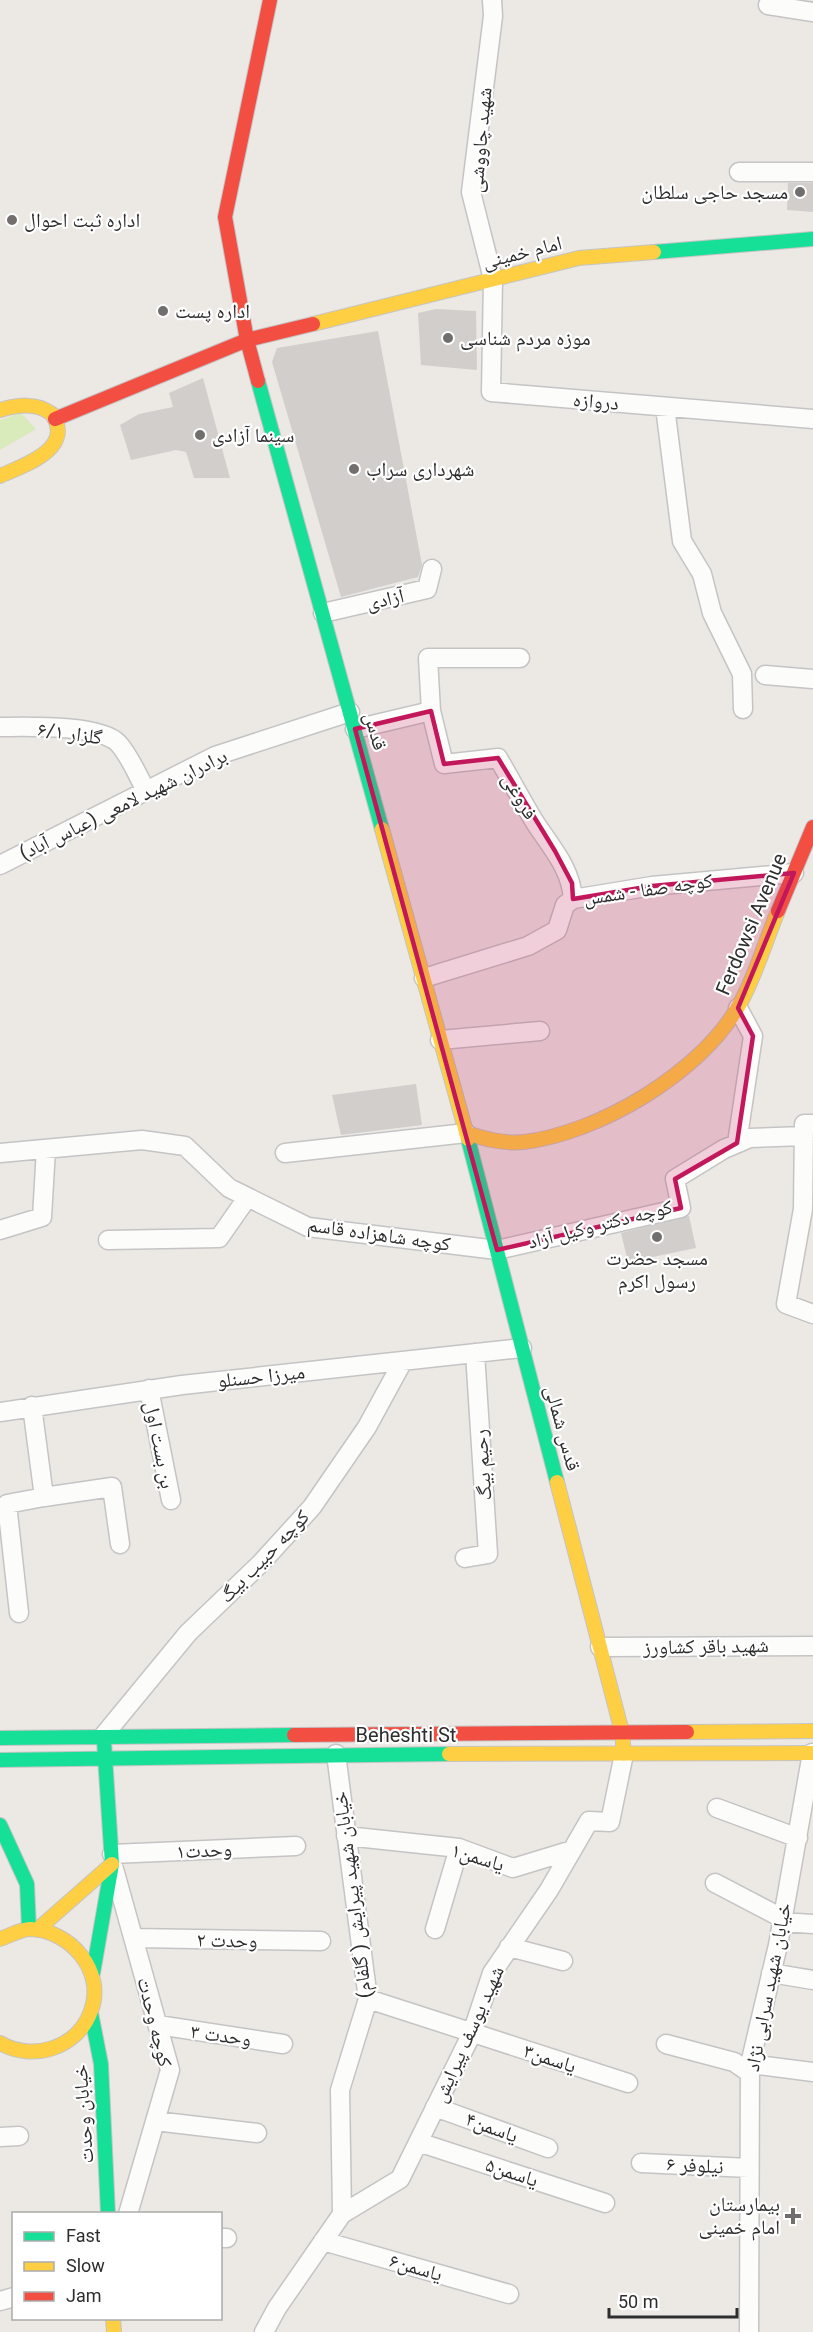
<svg xmlns="http://www.w3.org/2000/svg" width="813" height="2332" font-family="Roboto,'Noto Naskh Arabic',sans-serif">
  <rect width="100%" height="100%" fill="#ece8e4"/>
  <path fill="#d9eabb" d="M21,413L36,429L0,450V420Z"/>
  <path fill="#d1cecb" d="M788,183H813V212L787,210Z
    M436,309L476,311L477,370L421,365L418,313Z
    M378,331L422,565L418,577L341,597L272,362L277,348Z
    M203,378L230,478H194L186,452L176,450L131,460L120,425L139,414L173,407L169,393Z
    M416,1084L422,1125L341,1135L332,1095Z
    M689,1216L696,1248L628,1262L621,1233Z"/>
  <g fill="none" stroke-linecap="round" stroke-linejoin="round">
    <defs>
      <path id="street" d="M492,0L493,16L471,192L493,279L491,392L813,419
        M768,5L813,12
        M739,172H813
        M665,407L682,541L702,574L712,613L742,674L743,709
        M323,613L427,589L432,569
        M765,675L813,679
        M431,711L428,658H520
        M0,727C27,727 99,724 118,743C130,756 138,776 146,791
        M355,729L431,711L444,764L498,758C511,780 523,803 536,824C552,848 571,869 573,899
        M0,865L215,756L350,712
        M424,978L528,946L557,930L565,905L573,899L652,886L794,873
        M440,1040L540,1031
        M813,1124H804L803,1209L786,1304L813,1314
        M737,1143L753,1036L738,1008
        M0,1153L142,1140L185,1146L229,1188L308,1227L497,1250L681,1208L675,1179L724,1149L750,1138L804,1136
        M285,1153L466,1133
        M0,1230L42,1217L46,1149
        M108,1240L219,1238L247,1198
        M149,1389L171,1500
        M0,1412L182,1385L522,1348
        M44,1497L112,1487L120,1544
        M465,1558L488,1554L475,1353
        M19,1613L7,1504L44,1497L32,1406
        M600,1647L813,1646
        M104,1735L188,1633L261,1563L312,1507L367,1427L403,1361
        M717,1808L798,1838
        M346,1836L459,1848L513,1868L572,1850
        M112,1854L296,1846
        M114,1869L170,2070L128,2214
        M715,1883L782,1918
        M782,1922L813,1924
        M435,1929L459,1848
        M134,1938L321,1941
        M509,1947L563,1961
        M771,1973L813,1980
        M368,1999L628,2083
        M158,2025L283,2044
        M666,2044L734,2062L750,2073
        M750,2064L813,2072
        M435,2107L548,2148
        M155,2121L257,2133
        M0,2137L19,2136
        M418,2142L605,2203
        M641,2163L749,2168
        M342,2214L400,2179L472,2033L492,1973L549,1890L589,1821L610,1822L624,1754
        M220,2238H227
        M323,2241L509,2294
        M0,2301L14,2297
        M264,2332L277,2308L342,2214L340,2090L368,1999L336,1754
        M749,2332L750,2064L778,1945L812,1753"/>
      <path id="fast" d="M654,252L813,239
        M258,381L382,829
        M468,1139L557,1482
        M0,1738L294,1735
        M0,1760L449,1754
        M0,1825L27,1884L29,1929
        M93,1973L112,1864L104,1741
        M91,2013L101,2064L108,2214"/>
      <path id="slow" d="M313,324L579,258L654,252
        M0,410C18,405 36,402 52,414C75,449 24,465 0,476
        M382,829L468,1139
        M466,1133C485,1139 504,1144 524,1142C599,1133 700,1073 738,1007C755,978 765,942 778,911
        M557,1482L622,1732L624,1754
        M687,1732L813,1731
        M449,1754L813,1753
        M37,1930L112,1864
        M0,1939C9,1936 21,1929 30,1929C70,1930 106,1971 91,2011C78,2048 33,2062 0,2043
        M113,2318L114,2332"/>
      <path id="jam" d="M258,381L247,340L225,217L270,0
        M55,419L247,340L313,324
        M778,911L813,827
        M294,1735L687,1732"/>
    </defs>
    <use href="#street" stroke="#c5c4c5" stroke-width="21"/>
    <use href="#fast" stroke="#c5c4c5" stroke-width="16"/>
    <use href="#slow" stroke="#c5c4c5" stroke-width="16"/>
    <use href="#jam" stroke="#c5c4c5" stroke-width="16"/>
    <use href="#street" stroke="#fcfcfb" stroke-width="18"/>
    <use href="#fast" stroke="#16e098" stroke-width="14"/>
    <use href="#slow" stroke="#ffcf43" stroke-width="14"/>
    <use href="#jam" stroke="#f24e42" stroke-width="14"/>
  </g>
  <path fill="#c2185b" fill-opacity="0.2" stroke="#c2185b" stroke-width="4.5" stroke-linejoin="round" d="M431,711L444,764L498,758L555,851L572,883L573,899L652,886L794,873L738,1008L753,1036L737,1143L675,1179L681,1208L497,1250L355,729Z"/>
  <g fill="#706f6e" stroke="#fff" stroke-width="2">
    <circle cx="800" cy="192" r="6"/>
    <circle cx="12" cy="220" r="6"/>
    <circle cx="163" cy="311" r="6"/>
    <circle cx="448" cy="338" r="6"/>
    <circle cx="200" cy="435" r="6"/>
    <circle cx="354" cy="469" r="6"/>
    <circle cx="657" cy="1237" r="6"/>
    <path d="M790 2207h6v6h6v6h-6v6h-6v-6h-6v-6h6z"/>
  </g>
  <g text-anchor="middle" dominant-baseline="central" stroke-width="4.5" stroke-linejoin="round" paint-order="stroke">
    <g font-size="20" fill="#2e2e2e" stroke="#fff">
      <text transform="translate(480 140) rotate(-85)">شهید چاووشی</text>
      <text transform="translate(522 252) rotate(-14)">امام خمینی</text>
      <text transform="translate(596 401) rotate(5)">دروازه</text>
      <text transform="translate(385 599) rotate(-13)">آزادی</text>
      <text transform="translate(376 731) rotate(75)">قدس</text>
      <text transform="translate(70 733) rotate(8)">گلزار ۶/۱</text>
      <text transform="translate(520 796) rotate(60)">فروغی</text>
      <text transform="translate(123 804) rotate(-26)">برادران شهید لامعی (عباس آباد)</text>
      <text transform="translate(648 889) rotate(-8)">کوچه صفا - شمس</text>
      <text transform="translate(751 924) rotate(-67)">Ferdowsi Avenue</text>
      <text transform="translate(600 1224) rotate(-14)">کوچه دکتر وکیل آزاد</text>
      <text transform="translate(379 1234) rotate(8)">کوچه شاهزاده قاسم</text>
      <text transform="translate(261 1376) rotate(-6)">میرزا حسنلو</text>
      <text transform="translate(563 1428) rotate(75)">قدس شمالی</text>
      <text transform="translate(160 1445) rotate(79)">بن بست اول</text>
      <text transform="translate(482 1465) rotate(-94)">رحیم بیگ</text>
      <text transform="translate(264 1556) rotate(-46)">کوچه حبیب بیگ</text>
      <text transform="translate(706 1646) rotate(-1)">شهید باقر کشاورز</text>
      <text x="406" y="1735">Beheshti St</text>
      <text transform="translate(204 1850) rotate(-3)">وحدت۱</text>
      <text transform="translate(478 1857) rotate(17)">یاسمن۱</text>
      <text transform="translate(352 1895) rotate(-97)">خیابان شهید پیرایش ( گلفام)</text>
      <text transform="translate(227 1940) rotate(1)">وحدت ۲</text>
      <text transform="translate(768 1987) rotate(-79)">خیابان شهید سرابی نژاد</text>
      <text transform="translate(155 2022) rotate(76)">کوچه وحدت</text>
      <text transform="translate(468 2034) rotate(-66)">شهید یوسف پیرایش</text>
      <text transform="translate(221 2035) rotate(8)">وحدت ۳</text>
      <text transform="translate(550 2058) rotate(18)">یاسمن۳</text>
      <text transform="translate(83 2114) rotate(-94)">خیابان وحدت</text>
      <text transform="translate(492 2127) rotate(20)">یاسمن۴</text>
      <text transform="translate(695 2165) rotate(3)">نیلوفر ۶</text>
      <text transform="translate(512 2172) rotate(18)">یاسمن۵</text>
      <text transform="translate(416 2267) rotate(16)">یاسمن۶</text>
    </g>
    <g font-size="20" fill="#2e2e2e" stroke="#fff" text-anchor="start">
      <text x="788" y="192" text-anchor="end">مسجد حاجی سلطان</text>
      <text x="24" y="220">اداره ثبت احوال</text>
      <text x="175" y="311">اداره پست</text>
      <text x="460" y="338">موزه مردم شناسی</text>
      <text x="212" y="435">سینما آزادی</text>
      <text x="366" y="469">شهرداری سراب</text>
      <text x="657" y="1258" text-anchor="middle">مسجد حضرت<tspan x="657" dy="23">رسول اکرم</tspan></text>
      <text x="780" y="2204" text-anchor="end">بیمارستان<tspan x="780" dy="23">امام خمینی</tspan></text>
    </g>
  </g>
  <rect x="12" y="2212" width="210" height="108" fill="#ffffff" stroke="#ababab" stroke-width="1.5"/>
  <rect x="24" y="2232" width="30" height="9" fill="#16e098" stroke="#ababab" stroke-width="1.5"/>
  <text x="66" y="2242" font-size="18" fill="#2e2e2e">Fast</text>
  <rect x="24" y="2262" width="30" height="9" fill="#ffcf43" stroke="#ababab" stroke-width="1.5"/>
  <text x="66" y="2272" font-size="18" fill="#2e2e2e">Slow</text>
  <rect x="24" y="2292" width="30" height="9" fill="#f24e42" stroke="#ababab" stroke-width="1.5"/>
  <text x="66" y="2302" font-size="18" fill="#2e2e2e">Jam</text>
  <path d="M609 2308v9h128v-9" fill="none" stroke="#2e2e2e" stroke-width="3"/>
  <text x="618" y="2308" font-size="18" fill="#2e2e2e" stroke="#ffffff" stroke-width="4.5" paint-order="stroke">50 m</text>
</svg>
